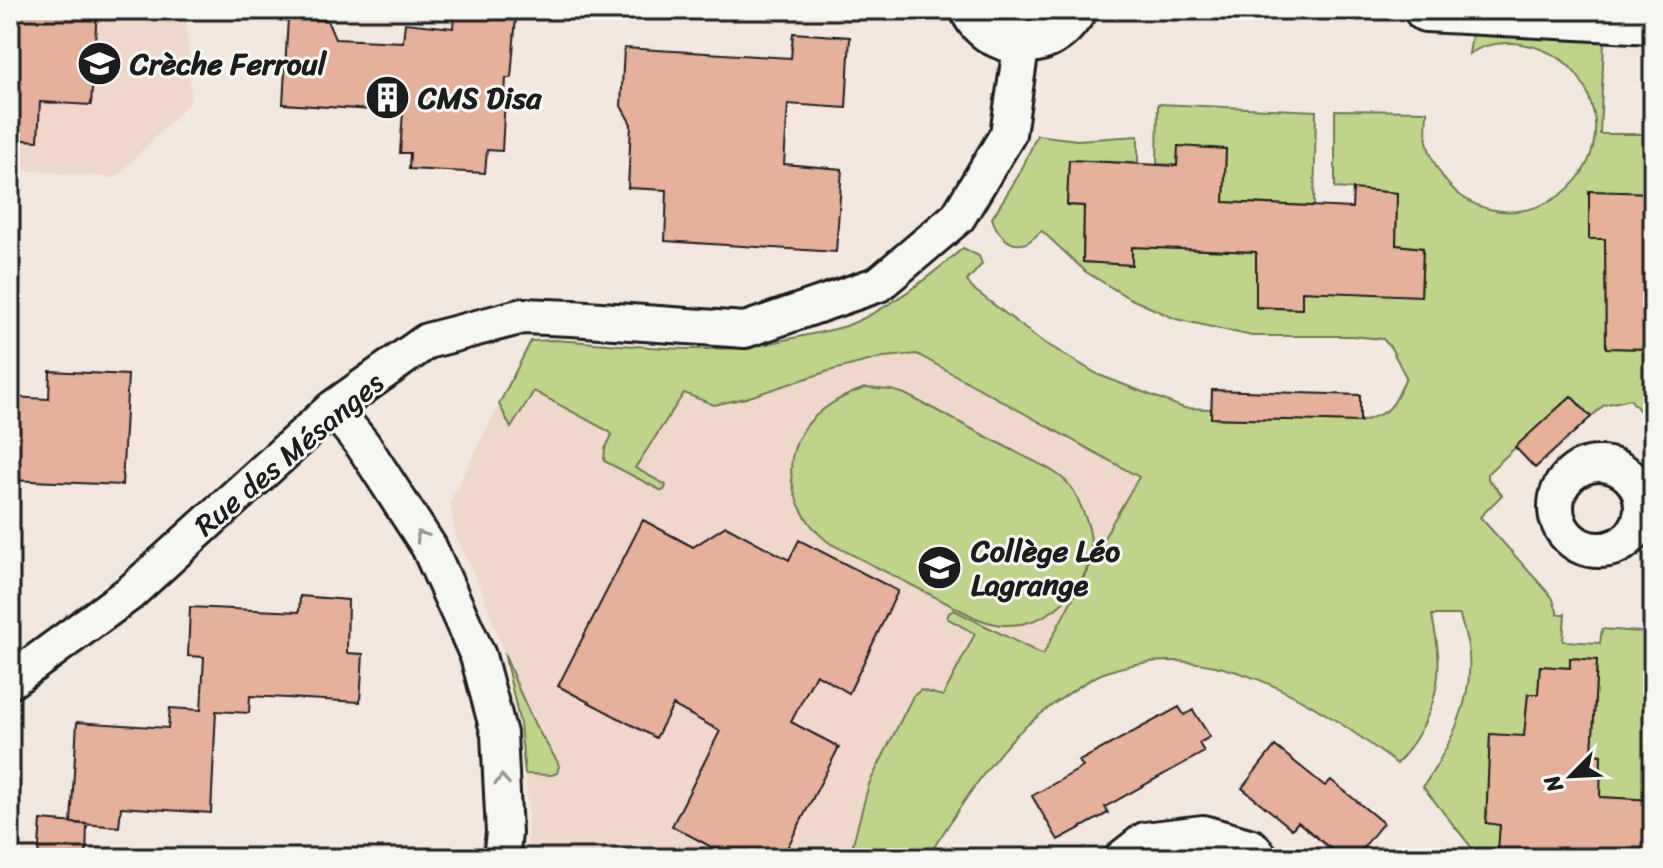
<svg xmlns="http://www.w3.org/2000/svg" width="1663" height="868" font-family="Sriracha,sans-serif">
  <rect width="100%" height="100%" fill="#f3e8e0"/>
  <filter id="ink" filterUnits="userSpaceOnUse"><feTurbulence type="fractalNoise" baseFrequency=".0125" numOctaves="2"/><feDisplacementMap in="SourceGraphic" scale="16" xChannelSelector="R" yChannelSelector="G"/><feConvolveMatrix kernelMatrix="1 2 1 2 8 2 1 2 1" color-interpolation-filters="sRGB"/></filter>
  <g filter="url(#ink)">
    <path fill="#efd8cb" d="M10,10H183L187,28L191,101L116,178L10,169Z
      M933,273L1436,634L1438,654L1437,691L1424,723L1408,752L1397,764L1367,741L1307,704L1271,685L1228,668L1209,664L1151,662L1137,663L1103,673L1087,681L1033,720L999,754L958,810L927,858H527L528,807L520,724L504,653L482,591L455,535L450,501L531,341L554,340L700,349L752,347L844,327L886,305Z"/>
    <path fill="#bfd48a" stroke="#6e7853" stroke-width="2" d="M1472,34L1604,42L1600,134H1653V175H1645V193L1589,191V238L1605,239L1606,348L1652,349L1653,332V427L1630,399L1604,405L1591,417L1571,396L1488,473V479L1502,495L1480,517L1552,597L1558,614H1565L1563,641L1600,643L1602,629L1653,633V800L1600,797L1601,755L1592,754L1597,660L1571,658L1570,668L1540,666L1538,694H1528L1526,713L1535,737L1490,735L1486,823L1500,825L1498,858H1480L1423,787C1450,746 1476,697 1468,646C1466,636 1462,625 1460,615H1432C1434,627 1437,640 1438,653C1442,694 1424,733 1397,764C1316,702 1208,631 1101,674C1085,681 1070,693 1055,703C1042,713 1029,723 1017,734C982,771 955,815 927,858H849L869,784L913,696L921,690L943,696L975,634L947,618L949,613L954,610L1043,655L1112,523L1139,477L917,354L884,357L829,371L746,398L714,405L684,393L635,468L666,485L665,489L662,491L604,461L605,449L612,435L610,432L534,391L511,428L499,404L531,341L554,340C618,344 686,353 750,347C766,345 782,340 798,337C814,333 831,331 846,326C888,310 929,277 963,248L979,256L982,264L967,281L972,288L1040,340L1099,375L1184,408L1211,409V418L1360,422C1393,411 1392,409 1406,377L1391,348L1383,339L1352,336H1252L1176,319L1129,298L1086,272L1042,231C1037,234 1031,241 1026,243C1009,249 996,232 992,218L1020,173L1037,135L1077,140L1138,136V163L1069,160L1067,205L1084,206L1083,262L1131,265L1132,247L1256,252L1257,308L1301,309L1302,291L1421,295L1423,248L1396,245L1397,193L1335,188V110L1427,111C1427,120 1425,132 1427,141C1430,156 1436,168 1445,180C1495,244 1600,203 1595,122C1595,116 1593,110 1591,104C1587,84 1569,61 1550,53C1525,41 1493,38 1469,54Z
      M1158,104L1316,111L1314,206L1224,202L1226,149L1177,165L1157,164Z
      M865,388L891,390L905,394C941,413 977,432 1014,451C1032,461 1058,470 1071,487C1076,493 1079,502 1082,509C1088,522 1092,536 1091,551C1086,592 1046,626 1006,625C995,625 986,622 976,618L831,544C796,519 777,468 804,429C819,408 842,396 865,388Z
      M504,653L519,690L535,725L557,761L559,766L557,773L552,775L525,774L520,724Z"/>
    <path fill="#e6b19a" stroke="#1c1c1c" stroke-width="2" d="M10,10H97L91,105L40,102L38,141L10,139Z
      M454,14L516,16L511,78H506L502,151L487,150L485,173L409,169L410,153H400L403,112L283,104L288,18L327,20L335,39L403,42L405,23L453,28Z
      M793,33L850,37L846,108L788,104L784,164L842,169L836,252L665,241L667,190L628,188L631,124L621,106L624,48L791,58Z
      M1178,146L1226,149L1224,202L1352,208L1353,189L1397,193L1396,245L1423,248L1421,296L1302,291V309L1256,307V252L1132,247V265L1083,262L1084,206L1067,205L1069,160L1177,166Z
      M1589,191L1653,193V349L1606,348L1605,239H1589Z
      M50,371L128,375L122,485L10,480V397L49,399Z
      M1212,390L1360,395V422L1211,418Z
      M1571,396L1591,417L1535,468L1515,447Z
      M643,520L693,547L726,526L789,560L799,540L898,591L849,693L816,674L791,722L839,747L782,858H732L672,826L720,731L673,705L656,738L558,686Z
      M300,596L348,600L347,653L363,654L360,702L250,696L249,713L216,711L211,813L121,807L119,827L71,823L77,722L168,728L170,708L201,710L204,657L188,656L190,607L299,612Z
      M1570,658L1597,660L1592,754L1601,755L1600,797L1653,800V858H1606L1498,851L1500,825L1486,823L1490,734L1524,736L1528,694H1538L1540,666L1570,668Z
      M1179,707L1184,715L1193,710L1210,737L1199,743L1204,752L1105,807L1108,813L1058,840L1032,796L1083,767L1079,761Z
      M1275,746L1325,786L1331,780L1383,823L1355,858H1342L1298,822L1292,829L1242,788Z
      M41,820L87,824L86,858H38Z"/>
    <g fill="none" stroke-linecap="round" stroke-linejoin="round">
      <defs>
        <path id="minor" d="M333,408L363,445L429,547L478,656L499,734L504,833L501,858
          M1556 507a43 43 0 1 1 86 0a43 43 0 1 1-86 0Z
          M10,681L130,593L333,408L427,341L523,316L572,318L745,330L879,284L958,217L1008,134L1022,42
          M1122,858L1145,840L1203,833L1252,847L1261,858"/>
        <path id="tertiary" d="M972,10C984,37 1020,50 1048,36C1060,30 1067,21 1075,10
          M1426,10L1653,22"/>
      </defs>
      <use href="#minor" stroke="#1c1c1c" stroke-width="40"/>
      <use href="#tertiary" stroke="#1c1c1c" stroke-width="48"/>
      <use href="#minor" stroke="#f6f6f2" stroke-width="34"/>
      <use href="#tertiary" stroke="#f6f6f2" stroke-width="42"/>
    </g>
    <defs><path id="oneway-chevron" d="M-2-3.5L2.5 0L-2 3.5" fill="none" stroke-width="1.6" stroke-linecap="round" stroke-linejoin="round" transform="scale(2)"/></defs>
    <g stroke="#949492">
      <use href="#oneway-chevron" transform="translate(421 536) rotate(-124)"/>
      <use href="#oneway-chevron" transform="translate(502 780) rotate(-93)"/>
    </g>
  </g>
  <defs>
    <symbol id="school-disc" viewBox="-11 -11 22 22"><circle r="9.5" fill="#1c1c1c" stroke="#f6f6f2"/><path d="M0-5L7-2L0 1L-7-2ZM-4 1L0 2.5L4 1V4Q0 6-4 4Z" fill="#fff"/></symbol>
    <symbol id="building-disc" viewBox="-11 -11 22 22"><circle r="9.5" fill="#1c1c1c" stroke="#f6f6f2"/><path d="M-4-6H4V6H1V3H-1V6H-4ZM-2.5-4.3h1.7v1.8h-1.7ZM.8-4.3h1.7v1.8H.8ZM-2.5-1h1.7V.8h-1.7ZM.8-1h1.7V.8H.8Z" fill="#fff"/></symbol>
  </defs>
  <g fill-rule="evenodd">
    <use href="#school-disc" x="74" y="38" width="51" height="51"/>
    <use href="#building-disc" x="362" y="72" width="51" height="51"/>
    <use href="#school-disc" x="914" y="542" width="51" height="51"/>
  </g>
  <g text-anchor="middle" dominant-baseline="central" stroke-width="6" stroke-linejoin="round" paint-order="stroke">
    <g font-size="30" font-weight="bold" fill="#1c1c1c" stroke="#f6f6f2" text-anchor="start">
      <text x="130" y="64">Crèche Ferroul</text>
      <text x="418" y="98">CMS Disa</text>
      <text x="971" y="551">Collège Léo<tspan x="971" dy="34">Lagrange</tspan></text>
    </g>
    <g font-size="30" fill="#1c1c1c" stroke="#f6f6f2">
      <text transform="translate(289 454) rotate(-40)">Rue des Mésanges</text>
    </g>
  </g>
  <rect width="1663" height="868" fill="none" stroke="#f6f6f2" stroke-width="40"/>
  <rect x="20" y="20" width="1623" height="828" fill="none" stroke="#1c1c1c" stroke-width="3" filter="url(#ink)"/>
  <g transform="translate(1571 776) rotate(246)" stroke="#f6f6f2" stroke-width="6" paint-order="stroke">
  <path d="M0-6L14 30L0 20L-14 30Z" fill="#1c1c1c"/>
  <text y="-12" font-size="22" font-weight="bold" text-anchor="middle" fill="#1c1c1c">N</text>
  </g>
</svg>
